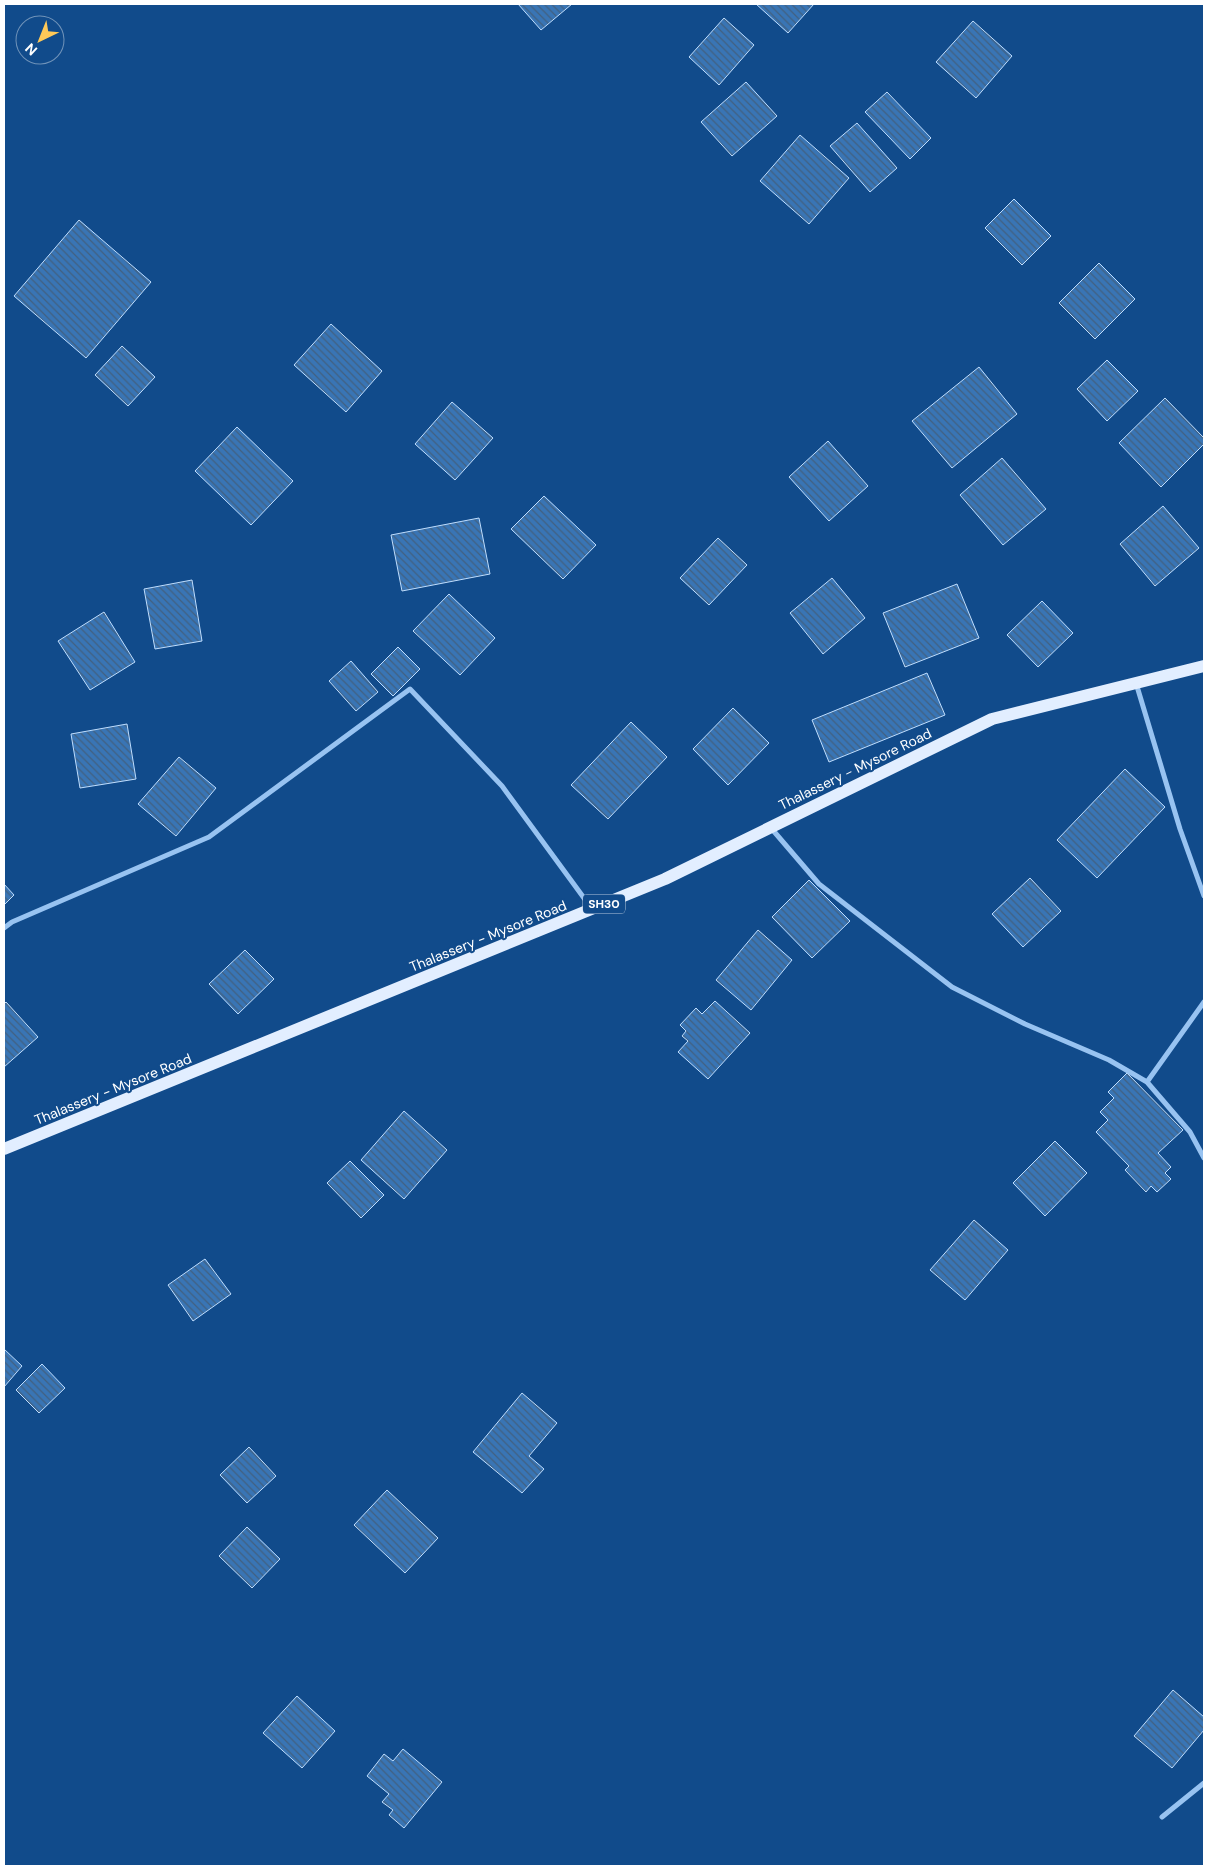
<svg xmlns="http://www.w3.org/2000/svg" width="1208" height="1870" font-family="'DM Sans',sans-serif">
  <defs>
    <pattern id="building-back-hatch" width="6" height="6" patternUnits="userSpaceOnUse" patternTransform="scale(1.25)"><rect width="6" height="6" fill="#3975b5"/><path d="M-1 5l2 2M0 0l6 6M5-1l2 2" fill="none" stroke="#426080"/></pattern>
  </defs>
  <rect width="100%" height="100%" fill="#114b8b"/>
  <path fill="url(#building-back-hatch)" stroke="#bfddfd" d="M518,4H572L541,30Z
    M756,4H814L788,33Z
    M724,18L754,45L719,85L689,57Z
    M973,21L1012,56L976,98L936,62Z
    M746,82L777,116L732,156L701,122Z
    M887,92L931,138L910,159L865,112Z
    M857,123L897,168L870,192L830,146Z
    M800,135L849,178L809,224L760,181Z
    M1014,199L1051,236L1022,265L985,228Z
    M79,220L151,282L86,358L14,296Z
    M1099,263L1135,299L1095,339L1059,303Z
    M331,324L382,371L346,412L294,365Z
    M122,346L155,377L128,406L95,375Z
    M1107,360L1138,391L1107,421L1077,389Z
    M979,367L1017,414L952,468L912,421Z
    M1165,398L1204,438V444L1161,487L1119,443Z
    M452,402L493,438L455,480L415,444Z
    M237,427L293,481L251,525L195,471Z
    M828,441L868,486L829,521L789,477Z
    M1002,458L1046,509L1003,545L960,495Z
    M544,496L596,545L563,579L511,529Z
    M1163,506L1199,548L1155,586L1120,544Z
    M479,518L490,574L402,591L391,535Z
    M718,538L747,565L709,605L680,578Z
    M832,578L865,618L823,654L790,613Z
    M192,580L202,641L155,649L144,589Z
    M957,584L979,638L905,667L883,613Z
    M449,594L495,638L460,675L413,631Z
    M1042,601L1073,633L1038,667L1007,635Z
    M104,612L135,662L90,690L58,641Z
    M398,647L420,669L393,696L371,674Z
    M351,661L378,692L356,711L329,681Z
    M927,673L945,715L829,762L812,720Z
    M733,708L769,743L728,785L693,749Z
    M631,722L667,757L608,819L571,785Z
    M127,724L136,779L80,788L71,734Z
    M179,757L216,788L176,836L138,804Z
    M1125,769L1165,807L1097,878L1057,840Z
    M1030,878L1061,911L1023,947L992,914Z
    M809,880L850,921L812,958L772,917Z
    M4,884L14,895L4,905Z
    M758,930L792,960L751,1010L716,980Z
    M245,950L274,979L238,1014L209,984Z
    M715,1001L750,1033L708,1079L678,1052L688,1041L682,1036L686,1031L680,1025L696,1008L702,1014Z
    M6,1002L38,1037L4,1067V1004Z
    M1127,1073L1183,1130L1158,1153L1171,1167L1165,1173L1171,1179L1157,1192L1151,1186L1146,1192L1125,1170L1129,1166L1096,1132L1108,1120L1100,1112L1114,1098L1108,1092Z
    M404,1111L447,1150L404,1199L361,1160Z
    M1055,1141L1087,1173L1045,1216L1013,1183Z
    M350,1161L384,1195L361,1218L327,1183Z
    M974,1220L1008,1250L965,1300L930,1270Z
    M205,1259L231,1294L193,1321L168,1285Z
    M4,1349L22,1366L4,1387Z
    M42,1364L65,1388L39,1413L16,1390Z
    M522,1393L557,1423L529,1456L544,1469L522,1493L473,1452Z
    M249,1447L276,1476L247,1503L220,1475Z
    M387,1490L438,1538L405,1573L354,1525Z
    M247,1527L280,1559L252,1588L219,1556Z
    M1173,1690L1204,1717V1730L1172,1768L1134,1736Z
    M297,1696L335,1731L302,1768L263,1733Z
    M403,1749L442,1782L404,1828L389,1815L393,1810L382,1802L389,1794L367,1776L384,1754L393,1761Z"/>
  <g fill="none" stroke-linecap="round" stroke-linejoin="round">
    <path stroke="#98c3f1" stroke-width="5" d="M1136,683L1180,829L1204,896
      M771,828L819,884L952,987L1025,1024L1109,1060L1147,1082L1190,1132L1204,1158
      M4,928L12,922L209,837L410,689L502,786L592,909
      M1147,1082L1204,1002
      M1162,1817L1204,1783"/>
    <path stroke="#e2eeff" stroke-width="12" d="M4,1149L665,879L992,719L1204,666"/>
  </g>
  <g text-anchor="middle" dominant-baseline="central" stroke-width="4" stroke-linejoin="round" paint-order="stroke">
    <rect fill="#114b8b" stroke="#b8c9dc" stroke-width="1" x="583" y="894.5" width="42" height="19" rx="4"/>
    <g font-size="12" font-weight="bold" fill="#fff">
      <text x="604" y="904">SH30</text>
    </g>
    <g font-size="14" fill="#fff" stroke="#114b8b">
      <text transform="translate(855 769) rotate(-26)">Thalassery - Mysore Road</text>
      <text transform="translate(488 936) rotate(-22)">Thalassery - Mysore Road</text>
      <text transform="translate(113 1089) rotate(-22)">Thalassery - Mysore Road</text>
    </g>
  </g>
  <rect width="1208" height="1870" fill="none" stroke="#ffffff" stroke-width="10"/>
  <g transform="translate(40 40) rotate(223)"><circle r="24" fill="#114b8b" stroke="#7093b9"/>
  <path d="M0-4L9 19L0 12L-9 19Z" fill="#ffc958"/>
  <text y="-8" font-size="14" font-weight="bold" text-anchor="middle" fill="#ffffff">N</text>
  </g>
</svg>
